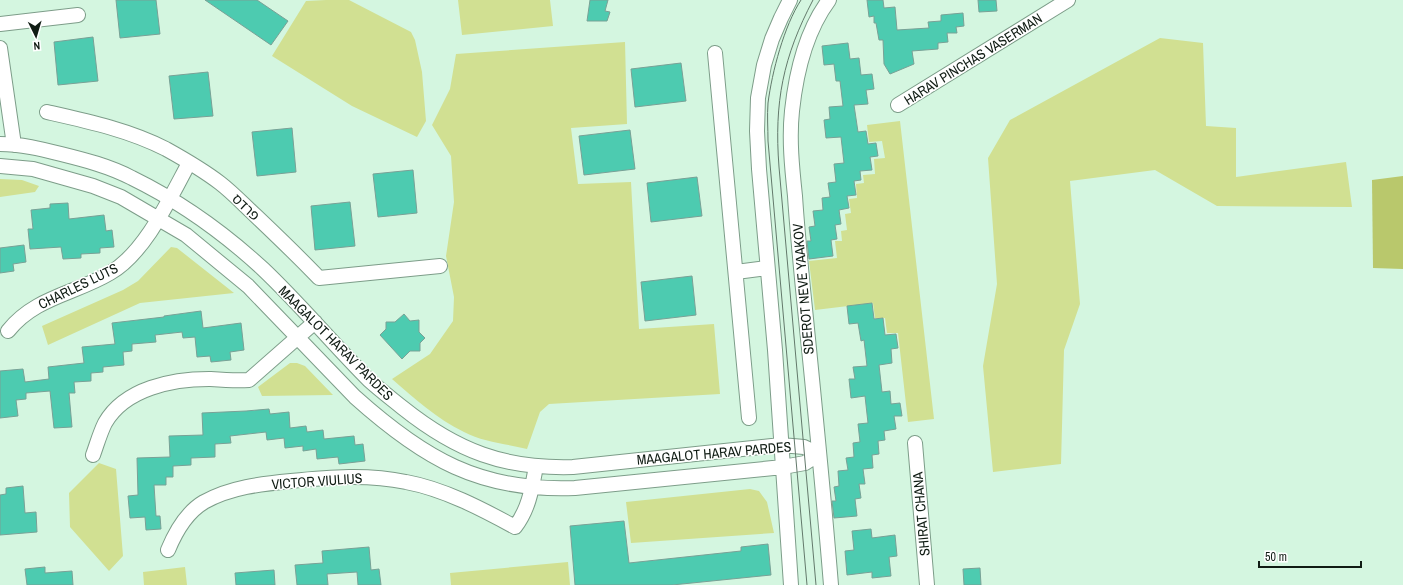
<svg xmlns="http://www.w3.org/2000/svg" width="1403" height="585" font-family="'Archivo Narrow','Noto Sans Hebrew',sans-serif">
  <rect width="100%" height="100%" fill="#d4f6e0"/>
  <path fill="#d1e092" d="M326,0H349L411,32L415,40L422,72L426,121L417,137L352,106L272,56L306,1Z
    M458,0H550L553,26L462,35Z
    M1160,38L1203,43L1206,126L1236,128V177L1346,162L1352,207L1217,206L1155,170L1070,181L1080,304L1064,350L1061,464L993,472L983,366L997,284L988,158L1010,120Z
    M625,42L627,124L571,128L578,184L631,182L639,329L714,324L720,394L549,404L540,412L527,449C507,444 483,442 464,432C437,419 414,398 392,379L430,354L453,321L454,297L446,256L454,202L451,156L432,125L450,89L456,54Z
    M900,121L934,419L908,422L898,333H887L885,318H875L873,303L815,310L809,261L837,258L835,241H842L841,231L847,230L845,214L851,213L849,199L857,198L856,184L864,183L863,175L875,174L874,159L885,158L882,141L869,142L867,125Z
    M0,179L22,180L39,186L35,192L0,197Z
    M171,247L177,248L234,293L140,303L48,345L42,326L123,290L138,281Z
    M290,363H297L305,366L333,395L262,396L258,387Z
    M99,463L116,469L123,556L109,571L70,527L69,493Z
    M750,489L759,491L767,502L774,533L631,543L626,502Z
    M568,562L570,585H451L450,573Z
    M185,567L187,585H144L143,572Z"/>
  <path fill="#b9c86c" d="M1403,176V269L1373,268L1372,180Z"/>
  <path fill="#4dcbb0" stroke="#79a196" d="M116,0H156L160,34L120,38Z
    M205,0H257L288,21L271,45Z
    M590,0H608L605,11L610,12L607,21H587Z
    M867,0H883L884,8L895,7L897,30L929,28L928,22L941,21V15L963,13L964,26L956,27L957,33H947L948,42L938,43V49L912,51L914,64L890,74L884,64L883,40H879L876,23H874V16L869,17Z
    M978,0H996L997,11L979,12Z
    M93,37L98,81L58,85L54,42Z
    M848,43L850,59L859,58L861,75L872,74L874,89L866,90L868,104L854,105L858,132L866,131L868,144L876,143L878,156L870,157L872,170L860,171L861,180L854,181L856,195L847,196L849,208L839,210L841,224L835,225L837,239L831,240L833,256L809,259L807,241H811L809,227L815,226L813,211L823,210L822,198L830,197L828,183L836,182L834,164L844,163L841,137L826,138L824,120L830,119L829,107L843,106L840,81H836L834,64L824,65L822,46Z
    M681,63L686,101L635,107L631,69Z
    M208,72L213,116L174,119L169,76Z
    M292,128L296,172L257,176L252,132Z
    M630,130L635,169L584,175L579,136Z
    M413,170L417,213L378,217L373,174Z
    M697,177L702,216L651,222L647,183Z
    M350,202L355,246L315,250L311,206Z
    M68,203L69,219L104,215L106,231L112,230L114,247L100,248V253L81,254V258L63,259L61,247L30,249L28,229H33L31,210L50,208V204Z
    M24,245L26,262L13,264L14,271L0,273V248Z
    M692,276L696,315L645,321L641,282Z
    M872,303L874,319L883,318L885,335L896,334L898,348L891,349L892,363L879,365L882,392L890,391L891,404L900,403L902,416H894L896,429L884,431L885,440L878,441L879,454L872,455L873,468L863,469L865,484H859L861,498L855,499L857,516L834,518L832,501H836L834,487L839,486L838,471L848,470L846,458L854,457L853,443L860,442L858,424L868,423L865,396L851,398L849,379H855L853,367L867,366L864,340L861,341L858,323L849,324L847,306Z
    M201,311L203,328L241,323L244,350L230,352L231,360L211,362L210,356L197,357L195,337L183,338L182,332L155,335L156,342L132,344V351L123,352L124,365L103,367V372L91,373V381L74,382L75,393H69L72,427L54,428L50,391L26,393V399L16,400L18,416L0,418V371L23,369L25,382L49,379L48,367L84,363L82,347L115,344L112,323L164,317V316Z
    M404,314L410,321L419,320V332L425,338L420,343V351H410L402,359L380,335L386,329V322H395Z
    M269,409L270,414L289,412L290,428L306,426L307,432L323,430L324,439L354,436L355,445L363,444L365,461L339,464L338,457L317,459L316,449L303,451V446L285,448L284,438L267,440L266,432L230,436L231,443L215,444V457L191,458V465L173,466V477H166V485H154L156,516H160L161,529L146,530L145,517L130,518L128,496L138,495L137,458L170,457L169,436L203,435L202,413L246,411Z
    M23,486L25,513L36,512L37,532L0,535V495L6,494V488Z
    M624,521L629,563L741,551V547L768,544L771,575L672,585H575L570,526Z
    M871,529L872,538L895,535L897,556L889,557L891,576L872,578V572L847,575L845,551L854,550L852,531Z
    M369,547L371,570L379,569L381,585H358L357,572L327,574L328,585H297L295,565L323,563L322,551Z
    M45,567V573L72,571L73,585H27L25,569Z
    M980,568L981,585H964L963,569Z
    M274,570L275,585H236L235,573Z"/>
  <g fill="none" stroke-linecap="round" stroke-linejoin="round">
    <defs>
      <path id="minor" d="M790,0L781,18L772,39L764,65L758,98L757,131L759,169L775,350L791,585
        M829,0C806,31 796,73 792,111C789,139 792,168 795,196C797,227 800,258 803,289C813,388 823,486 831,585
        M0,24L78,15
        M0,48L14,145
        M715,53L749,418
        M898,105L1068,0
        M47,112C87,121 129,130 166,149C184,159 203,170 220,183C233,193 244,205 256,216C277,236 298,256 319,278L440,266
        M0,144C21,144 41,149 61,154C85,160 109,166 132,178C179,201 224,233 263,269C300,304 333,344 369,380C380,390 392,399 403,408C457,451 504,469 573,467L781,445L804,447L819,454
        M0,166L33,169L93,186L121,197L186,235L248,286L355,397C423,458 480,492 575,488L783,467L805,463L819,454
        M736,272L767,268
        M8,331C35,297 75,294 110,273C145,253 170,198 189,163
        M915,443L927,585
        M93,455C97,444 100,433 105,423C125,388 173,379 209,379C223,380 236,381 249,380L315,322
        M168,550C175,533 187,512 204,502C231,487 261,484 291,481C330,477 368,474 406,482C444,489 482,509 515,527C529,509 532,488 536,466"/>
    </defs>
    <use href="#minor" stroke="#7d9d89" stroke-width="16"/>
    <use href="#minor" stroke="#fff" stroke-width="14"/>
    <path stroke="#63796b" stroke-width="1" d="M801,0C784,26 772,72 768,103C767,116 768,128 768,141L807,585
      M813,0C783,57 774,102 779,167L816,585"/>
  </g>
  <g text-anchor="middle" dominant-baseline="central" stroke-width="3" stroke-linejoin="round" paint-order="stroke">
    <g font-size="14" fill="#101c14" stroke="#fff">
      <text transform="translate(973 59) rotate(-32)">HARAV PINCHAS VASERMAN</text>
      <text transform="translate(246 207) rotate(43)">פרדס</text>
      <text transform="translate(78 286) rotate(-26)">CHARLES LUTS</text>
      <text transform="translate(803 289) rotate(-95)">SDEROT NEVE YAAKOV</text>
      <text transform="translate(336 343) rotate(45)">MAAGALOT HARAV PARDES</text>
      <text transform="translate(714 453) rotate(-5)">MAAGALOT HARAV PARDES</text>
      <text transform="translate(317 481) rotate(-4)">VICTOR VIULIUS</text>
      <text transform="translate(921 514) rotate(-95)">SHIRAT CHANA</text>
    </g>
  </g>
  <g transform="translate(36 36) rotate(175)" stroke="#ffffff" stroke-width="3" paint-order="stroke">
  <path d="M0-3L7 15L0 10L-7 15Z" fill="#101c14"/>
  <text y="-6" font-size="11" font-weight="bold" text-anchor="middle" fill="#101c14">N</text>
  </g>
  <path d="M1259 561v6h102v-6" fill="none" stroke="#101c14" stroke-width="2"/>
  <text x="1265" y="561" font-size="12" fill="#101c14" stroke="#ffffff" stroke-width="3" paint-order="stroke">50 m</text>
</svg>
